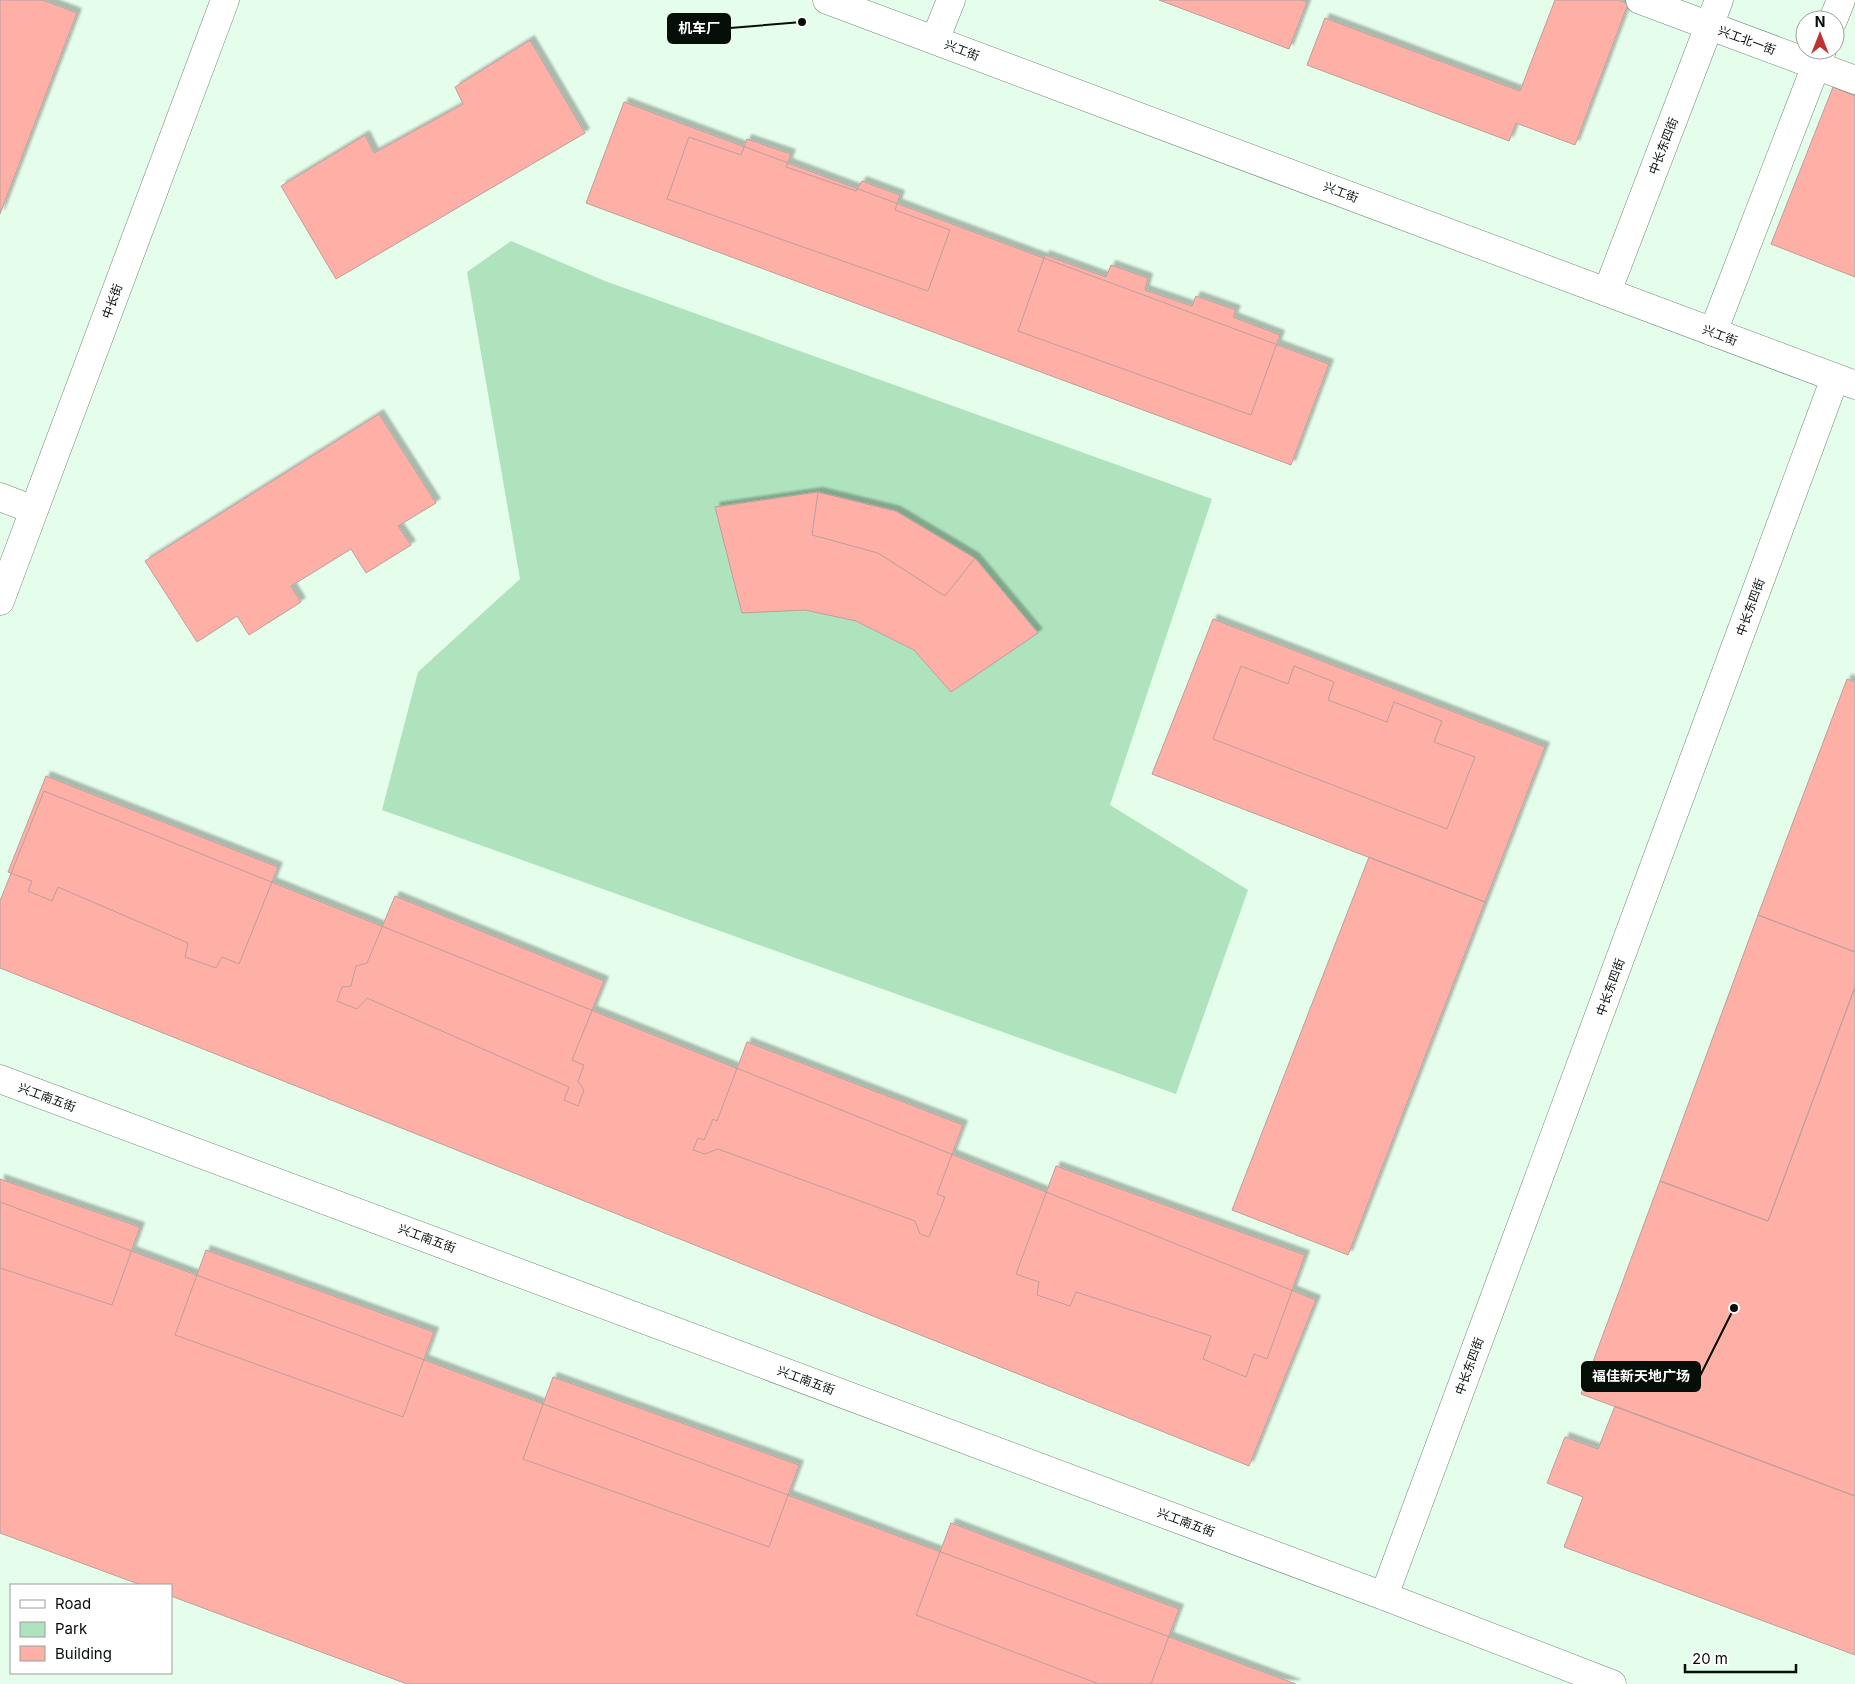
<svg xmlns="http://www.w3.org/2000/svg" width="1855" height="1684" font-family="Inter,'Noto Sans SC',sans-serif">
  <defs>
    <filter id="shadow"><feDropShadow dx="4.5" dy="-4.5" stdDeviation="1" flood-color="#0004"/></filter>
  </defs>
  <rect width="100%" height="100%" fill="#e5fdeb"/>
  <path fill="#afe3be" d="M511,241L605,281L1212,499L1110,805L1248,890L1176,1094L382,810L418,672L520,579L467,272Z"/>
  <path fill="#feafa6" stroke="#bc9f9c" filter="url(#shadow)" d="M0,0H43L77,13L0,214Z
    M1159,0H1301L1307,2L1289,49Z
    M1555,0H1618L1628,4L1575,145L1516,123L1509,141L1307,65L1325,18L1520,91Z
    M530,40L585,133L336,279L281,186L365,135L374,153L463,104L455,87Z
    M1833,87L1855,96V277L1771,244Z
    M624,102L1329,364L1291,465L586,203Z
    M689,137L741,155L747,139L791,154L786,167L856,191L862,181L900,195L895,210L950,230L928,291L667,199Z
    M1045,255L1106,277L1111,265L1148,278L1145,290L1192,306L1196,296L1236,310L1233,317L1280,335L1251,415L1018,331Z
    M379,414L436,503L398,526L411,545L366,573L351,549L291,586L301,602L249,635L237,616L197,642L145,561Z
    M818,492L896,511L975,558L1038,633L951,692L914,650L856,621L805,610L742,613L715,507Z
    M818,492L896,511L975,558L945,596L878,553L812,535Z
    M1213,619L1545,747L1485,902L1152,774Z
    M1241,666L1288,684L1294,666L1334,682L1328,700L1387,722L1394,702L1442,721L1434,742L1475,757L1447,829L1213,739Z
    M1847,679L1855,682V952L1758,915Z
    M46,776L278,867L239,964L222,957L216,968L185,957L188,943L58,887L52,901L28,891L32,881L8,872Z
    M44,791L1316,1300L1249,1466L0,968V901Z
    M1369,857L1485,902L1348,1255L1232,1210Z
    M395,896L604,981L572,1060L584,1065L578,1081L584,1090L578,1106L564,1100L569,1087L367,998L357,1009L337,1001L342,987L351,986L356,966L367,963Z
    M1758,915L1855,952V987L1768,1221L1660,1181Z
    M1855,987V1496L1581,1394L1660,1181L1768,1221Z
    M747,1042L963,1125L937,1194L945,1197L929,1237L920,1234L915,1221L718,1149L705,1154L693,1150L698,1138L704,1140L713,1119L717,1121Z
    M1056,1166L1305,1255L1267,1359L1254,1354L1246,1377L1203,1359L1211,1336L1076,1292L1070,1306L1037,1295L1039,1282L1016,1274Z
    M0,1179L140,1227L112,1305L0,1268Z
    M0,1202L1296,1684H407L171,1596V1585H141L0,1533Z
    M206,1250L434,1332L403,1417L175,1335Z
    M553,1377L799,1465L769,1547L523,1459Z
    M1615,1406L1855,1496V1655L1564,1547L1583,1497L1547,1483L1565,1437L1598,1449Z
    M951,1523L1179,1609L1151,1684H1099L916,1615Z"/>
  <g fill="none" stroke-linecap="round" stroke-linejoin="round">
    <defs>
      <path id="minor" d="M1640,0L1855,80
        M1833,20L1841,0
        M935,40L951,0
        M1607,292L1719,0
        M1713,332L1822,50
        M0,497L34,510
        M0,601L225,0
        M0,1079L1384,1596L1612,1684
        M1384,1596L1835,378"/>
      <path id="major" d="M827,0L1855,385"/>
    </defs>
    <use href="#minor" stroke="#728778" stroke-width="29"/>
    <use href="#major" stroke="#728778" stroke-width="29"/>
    <use href="#minor" stroke="#fff" stroke-width="28"/>
    <use href="#major" stroke="#fff" stroke-width="28"/>
  </g>
  <g text-anchor="middle" dominant-baseline="central" stroke-width="5" stroke-linejoin="round" paint-order="stroke">
    <g font-size="12" fill="#060e08" stroke="#fff">
      <text transform="translate(1747 40) rotate(20)">兴工北一街</text>
      <text transform="translate(962 50) rotate(21)">兴工街</text>
      <text transform="translate(1663 146) rotate(-69)">中长东四街</text>
      <text transform="translate(1341 192) rotate(21)">兴工街</text>
      <text transform="translate(112 301) rotate(-70)">中长街</text>
      <text transform="translate(1720 335) rotate(21)">兴工街</text>
      <text transform="translate(1750 607) rotate(-70)">中长东四街</text>
      <text transform="translate(1610 987) rotate(-70)">中长东四街</text>
      <text transform="translate(47 1097) rotate(20)">兴工南五街</text>
      <text transform="translate(427 1238) rotate(20)">兴工南五街</text>
      <text transform="translate(1469 1366) rotate(-70)">中长东四街</text>
      <text transform="translate(806 1380) rotate(20)">兴工南五街</text>
      <text transform="translate(1186 1522) rotate(20)">兴工南五街</text>
    </g>
  </g>
  <path fill="none" stroke="#060e08" stroke-width="2" d="M802 22L730 28M1734 1308L1700 1376"/>
  <g fill="#060e08" stroke="#fff" stroke-width="2">
    <circle cx="802" cy="22" r="5"/>
    <circle cx="1734" cy="1308" r="5"/>
  </g>
  <g fill="#060e08" stroke="#060e08" stroke-width="2">
    <rect x="668" y="14" width="62" height="29" rx="5"/>
    <rect x="1582" y="1362" width="118" height="29" rx="5"/>
  </g>
  <g font-size="14" text-anchor="middle" font-weight="bold" fill="#fff">
    <text x="699" y="33">机车厂</text>
    <text x="1641" y="1381">福佳新天地广场</text>
  </g>
  <rect x="10" y="1584" width="162" height="90" fill="#ffffff" stroke="#9b9f9c"/>
  <rect x="20" y="1600" width="25" height="8" fill="#ffffff" stroke="#9b9f9c"/>
  <text x="55" y="1609" font-size="15" fill="#060e08">Road</text>
  <rect x="20" y="1622" width="25" height="15" fill="#afe3be" stroke="#9b9f9c"/>
  <text x="55" y="1634" font-size="15" fill="#060e08">Park</text>
  <rect x="20" y="1646" width="25" height="15" fill="#feafa6" stroke="#9b9f9c"/>
  <text x="55" y="1659" font-size="15" fill="#060e08">Building</text>
  <g transform="translate(1820 35)"><circle r="24" fill="#ffffff" stroke="#9b9f9c"/>
  <path d="M0-4L9 19L0 12L-9 19Z" fill="#c0322f"/>
  <text y="-8" font-size="14" font-weight="bold" text-anchor="middle" fill="#060e08">N</text>
  </g>
  <path d="M1685 1664v8h111v-8" fill="none" stroke="#060e08" stroke-width="2.5"/>
  <text x="1692" y="1664" font-size="15" fill="#060e08" stroke="#ffffff" stroke-width="4" paint-order="stroke">20 m</text>
</svg>
